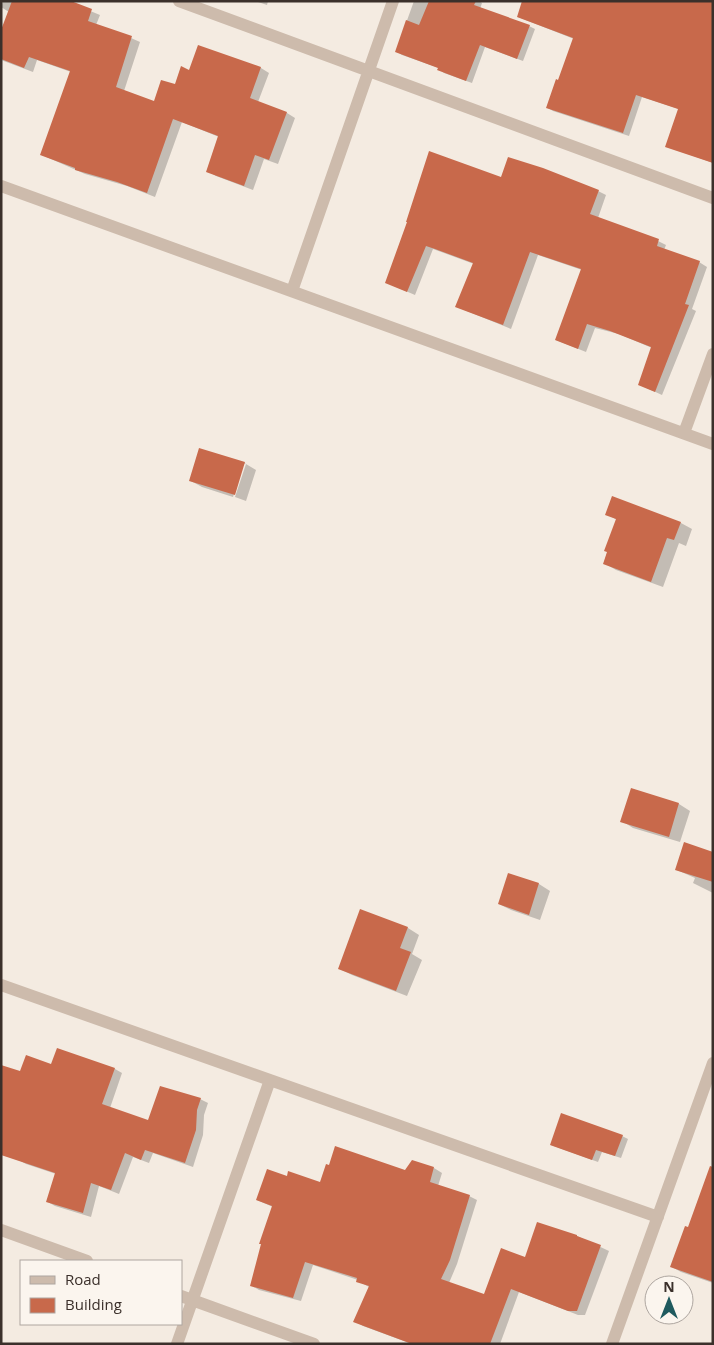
<svg xmlns="http://www.w3.org/2000/svg" width="714" height="1345" font-family="'Open Sans',sans-serif">
  <rect width="100%" height="100%" fill="#f4ebe1"/>
  <path fill="#0003" d="M3,1H66L100,15L96,25L131,38L140,42L124,91L155,103L190,71L199,47L261,68L269,73L258,102L287,113L295,118L278,164L264,159L253,190L216,176L208,171L219,137L182,122L155,197L127,186L85,174L42,155L71,72L37,60L33,72L1,60V33L9,12L1,7Z
    M255,1H268L267,5Z
    M414,1H479L482,3L480,9L529,26L535,29L523,61L485,47L472,83L444,73L439,68L402,55L396,51Z
    M713,1V163L666,146L679,109L642,97L629,136L553,111L548,108L574,39L518,17Z
    M502,179L598,191L606,195L598,218L658,241L666,245L664,250L699,262L707,267L692,309L696,311L662,395L640,385L652,348L619,334L595,328L586,352L556,340L582,270L538,255L511,329L457,307L474,264L444,253L433,249L415,295L394,286L408,222Z
    M244,463L246,464H243L233,497L202,487L191,481Z
    M246,464L256,470L246,501L235,497Z
    M613,498L681,523L692,529L686,546L679,543L663,587L616,570L604,563L617,520L607,514Z
    M632,789L679,804L690,811L680,842L633,828L622,821Z
    M713,853V893L693,883L695,878L677,870Z
    M509,874L539,884L550,891L540,920L511,910L499,904Z
    M361,911L408,928L419,935L412,954L422,960L407,996L352,975L340,969Z
    M52,1065L115,1069L122,1073L110,1108L149,1122L200,1099L208,1103L204,1115L203,1135L193,1167L153,1153L149,1163L133,1157L119,1194L99,1186L91,1217L55,1206L48,1202L56,1174L26,1164L19,1160L21,1073Z
    M622,1136L628,1139L621,1158L602,1152L598,1162L551,1145Z
    M434,1168L442,1173L438,1186L469,1196L477,1200L457,1264L449,1283L485,1296L526,1258L577,1236L609,1251L585,1315H578L519,1292L500,1344H412L363,1326L355,1321L369,1287L358,1281V1280L313,1265L301,1301L259,1290L251,1285L273,1207L257,1200L287,1177L321,1184Z
    M713,1181V1283L681,1272L672,1267Z"/>
  <path fill="#c8694b" d="M12,1H71L92,9L88,21L132,36L116,87L154,101L161,80L175,84L181,66L189,70L198,45L261,67L250,98L287,112L269,160L255,155L244,186L206,172L218,136L173,119L147,193L117,182L75,170V168L40,155L70,71L29,57L24,68L1,59V30Z
    M429,1H476L474,5L530,25L517,59L480,45L466,81L437,70L438,68L395,52L406,20L419,25Z
    M522,1H713V163L665,147L678,109L636,95L623,133L546,108L556,79L558,80L573,38L517,17Z
    M429,151L501,177L508,157L543,168L599,190L590,214L659,239L657,246L700,261L685,304L689,305L655,392L638,385L651,347L610,331L587,324L578,349L555,340L581,269L530,252L503,325L455,307L473,263L435,249L426,246L407,292L385,283L407,222H406Z
    M199,448L245,462L235,495L189,481Z
    M612,496L681,522L674,540L667,538L651,582L603,564L607,552L604,551L616,519L605,515Z
    M631,788L679,803L669,837L620,822Z
    M684,842L713,852V882L675,870Z
    M508,873L539,883L529,915L498,904Z
    M360,909L408,927L400,948L411,952L396,991L338,969Z
    M57,1048L115,1068L102,1104L148,1120L160,1086L201,1098L197,1110L196,1130L185,1163L145,1150L141,1160L125,1153L111,1190L91,1183L83,1213L46,1202L55,1173L1,1155V1065L20,1071L26,1055L51,1064Z
    M561,1113L623,1135L615,1156L596,1150L592,1160L550,1145Z
    M335,1146L405,1170L412,1160L434,1167L430,1182L470,1195L450,1260L441,1279L484,1294L501,1248L525,1257L537,1222L577,1235V1236L601,1245L577,1311H568L511,1289L490,1344H412L353,1322L369,1286L356,1282L357,1278L305,1262L293,1298L250,1286L261,1244H259L272,1206L256,1200L267,1169L287,1176L288,1171L320,1182L326,1164L329,1165Z
    M710,1166L713,1167V1282L670,1267L685,1226L688,1227Z"/>
  <g fill="none" stroke-linecap="round" stroke-linejoin="round">
    <path stroke="#cdbbac" stroke-width="12" d="M179,1L713,198
      M1,186L713,444
      M292,291L393,1
      M684,433L713,354
      M1,985L658,1217
      M1,1230L87,1261
      M181,1296L314,1344
      M177,1344L270,1080
      M612,1344L713,1063"/>
  </g>
  <rect width="714" height="1345" fill="none" stroke="#3b302b" stroke-width="5"/>
  <rect x="20" y="1260" width="162" height="65" fill="#fbf5ee" stroke="#aea6a0"/>
  <rect x="30" y="1276" width="25" height="8" fill="#cdbbac" stroke="#aea6a0"/>
  <text x="65" y="1285" font-size="15" fill="#3b302b">Road</text>
  <rect x="30" y="1298" width="25" height="15" fill="#c8694b" stroke="#aea6a0"/>
  <text x="65" y="1310" font-size="15" fill="#3b302b">Building</text>
  <g transform="translate(669 1300)"><circle r="24" fill="#fbf5ee" stroke="#aea6a0"/>
  <path d="M0-4L9 19L0 12L-9 19Z" fill="#1f5a5e"/>
  <text y="-8" font-size="14" font-weight="bold" text-anchor="middle" fill="#3b302b">N</text>
  </g>
</svg>
